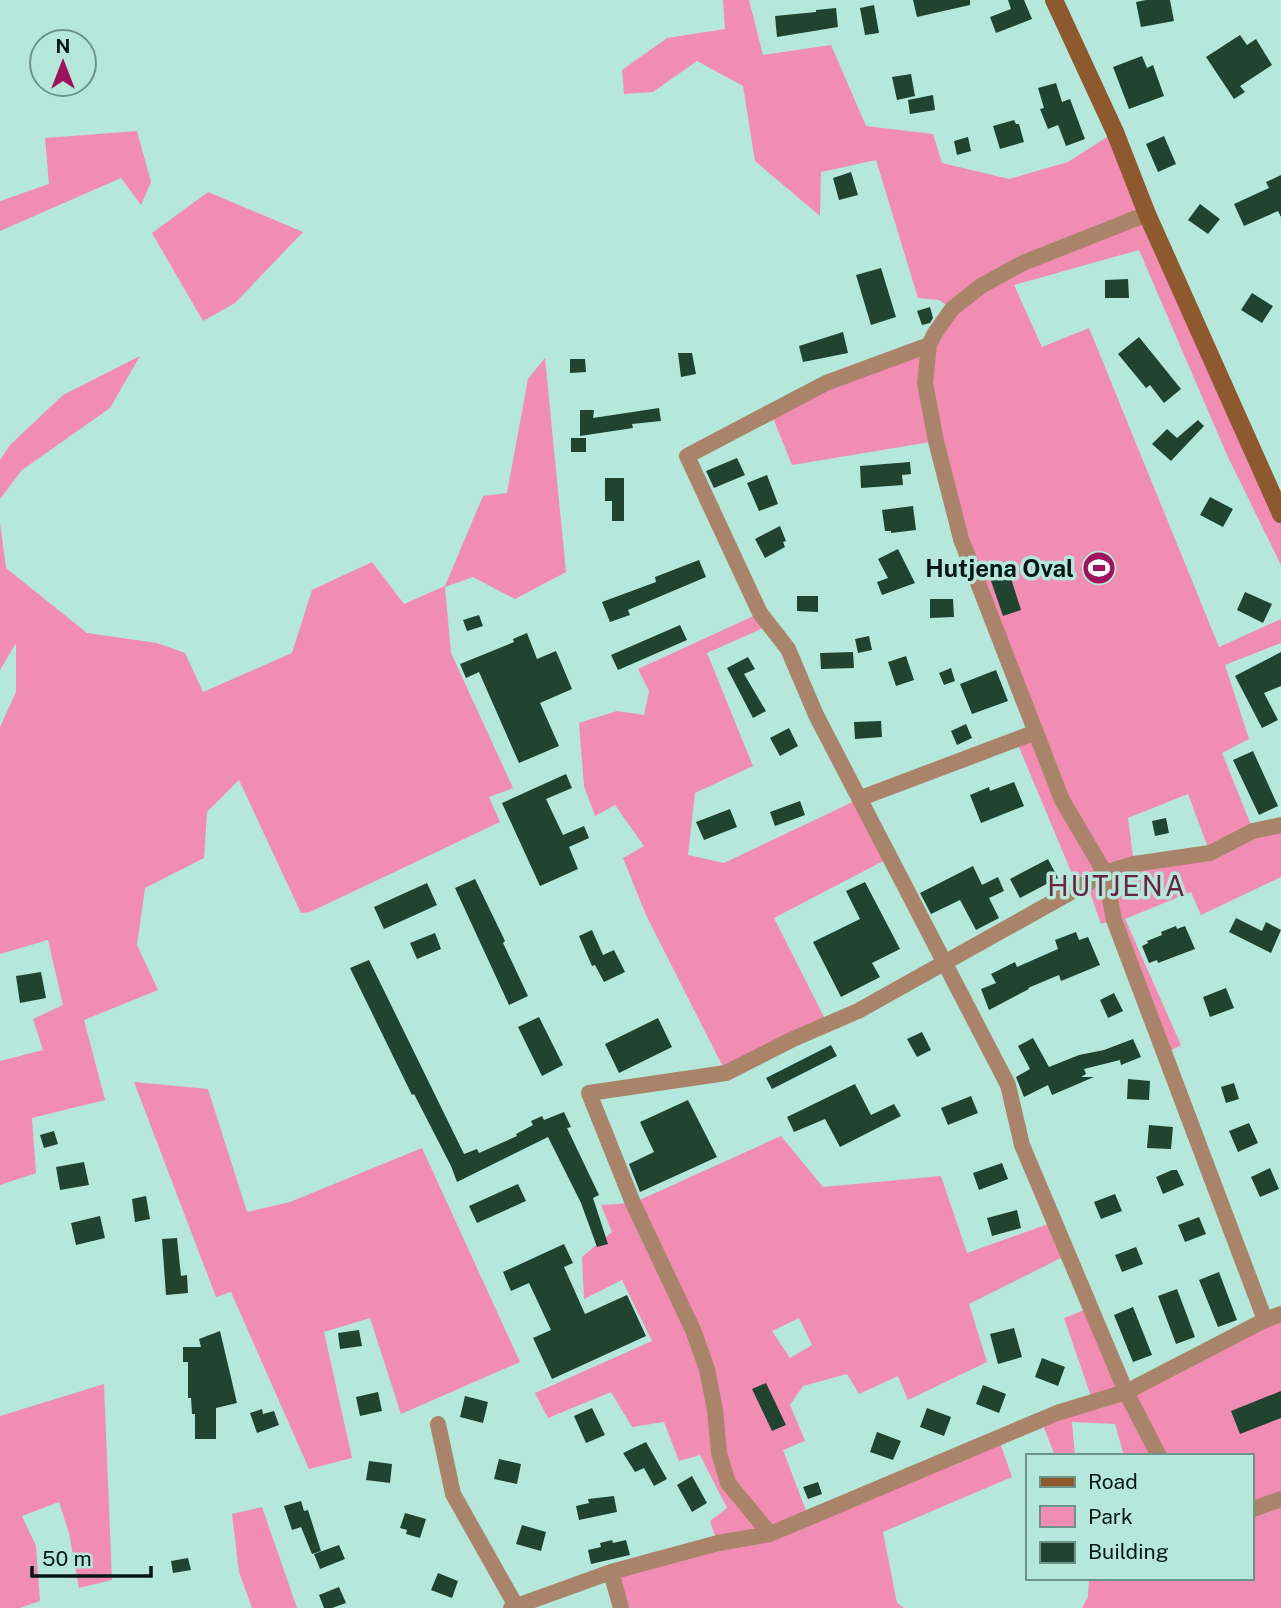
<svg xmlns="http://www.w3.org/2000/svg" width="1281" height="1608" font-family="'Public Sans',sans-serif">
  <rect width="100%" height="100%" fill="#b5e8da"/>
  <path fill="#f18cb3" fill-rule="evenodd" d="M723,0H749L763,55L831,45L866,126L933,134L942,163L1009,179L1068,162L1115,132L1281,514V565L1227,455L1139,250L1014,285L1042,347L1089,328L1219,647L1281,619V643L1225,665L1249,739L1222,753L1253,830L1281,825V877L1201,915L1191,892L1125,919L1181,1045L1164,1054L1113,920L1101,924L1087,884L1078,888L1016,740L1035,733L936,441L792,465L771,413L929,345L952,309L939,300L918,298L876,160L821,172L820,216L755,161L743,86L697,61L653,92L624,94L622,70L667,38L725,29ZM1188,794L1210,853L1134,864L1128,818Z
    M137,131L151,182L141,205L121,178L0,231V201L49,184L45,138Z
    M208,192L303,232L235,303L203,321L152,233Z
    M140,356L110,408L22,470L0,499V460L10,445L63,395Z
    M545,358L566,572L515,599L473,577L445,587L451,653L513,788L489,797L500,822L310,912L301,913L239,780L207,812L204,858L145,888L137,945L158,990L84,1020L105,1100L32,1118L36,1173L0,1185V1061L43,1050L33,1019L63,1005L48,940L0,954V727L16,692V643L0,670V523L6,568L87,633L157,643L185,653L203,692L292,653L312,590L372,562L404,604L445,586L483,496L507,493L528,379Z
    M760,613L770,625L707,653L753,766L695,793L688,855L724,863L861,798L891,857L774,918L828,1025L726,1073L646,915L623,858L644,846L615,805L595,816L584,786L579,723L617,711L644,715L649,691L638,669Z
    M134,1082L208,1089L247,1212L290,1202L422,1148L520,1362L401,1414L370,1318L324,1332L352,1458L309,1469L231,1292L216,1297Z
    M781,1136L823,1187L941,1176L967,1253L1054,1222L1067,1255L969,1304L987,1362L908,1400L898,1376L859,1394L847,1374L803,1386L790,1405L805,1441L783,1450L808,1516L998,1437L1012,1477L883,1532L897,1603L904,1608H621L611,1572L717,1542L710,1521L727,1508L700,1455L679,1461L664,1422L632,1427L611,1392L548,1418L535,1393L652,1341L622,1280L584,1299L582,1257L612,1232L601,1205L633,1203ZM799,1318L812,1345L790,1358L772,1331Z
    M1090,1308L1126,1392L1281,1314V1608H1082L1088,1597L1089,1578H1251V1456H1124L1115,1424L1072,1422L1075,1456H1055L1041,1420L1093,1402L1064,1318Z
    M104,1384L112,1580L79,1588L69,1533L59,1502L22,1516L36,1546L40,1601L20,1608H0V1416Z
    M262,1507L297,1608H252L239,1572L232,1514Z"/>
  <path fill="#20442f" d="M913,0H970V5L917,17Z
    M1008,0H1024L1032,19L996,33L990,17L1011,9Z
    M1146,0H1170L1174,21L1141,27L1136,2Z
    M874,5L879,33L865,35L860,8Z
    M836,8L838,27L777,37L775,16L816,12V10Z
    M1240,35L1247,45L1256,39L1272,65L1240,86L1245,92L1234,99L1206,57Z
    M1142,56L1147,68L1153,65L1164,96L1129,109L1113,67Z
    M911,74L915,96L897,100L892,77Z
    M1056,83L1062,102L1070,99L1085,139L1066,146L1058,125L1048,129L1040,109L1044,108L1038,88Z
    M933,95L935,110L910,114L908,100Z
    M1014,120L1016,124H1019L1024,142L1000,149L993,126Z
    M1164,136L1176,164L1158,172L1146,144Z
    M968,137L971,151L957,155L954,141Z
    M851,172L858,195L839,200L833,178Z
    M1281,175V217L1278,211L1244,226L1234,204L1269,188L1266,182Z
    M1200,204L1220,219L1208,234L1188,220Z
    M881,268L896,317L871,325L856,275Z
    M1128,279L1129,298H1105V280Z
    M1252,293L1273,306L1262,323L1241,310Z
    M930,307L933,318L930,323L922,325L917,311Z
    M843,332L848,353L803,362L799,346Z
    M1139,337L1181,389L1164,403L1150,385L1146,388L1118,354Z
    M678,353H692L696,374L681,377Z
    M570,359H585L586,372L570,373Z
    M659,408L661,421L632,424L633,428L580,436V410H594L593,418Z
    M1198,420L1204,426L1171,461L1152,444L1167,429L1177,438Z
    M571,438H586V452H571Z
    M737,458L745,475L714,488L706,471Z
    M910,462L911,474L902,475L903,485L861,488L860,466Z
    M767,475L778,504L759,511L747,483Z
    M605,478H624V521H612V501H605Z
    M1210,497L1233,509L1223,527L1200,515Z
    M913,506L916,530L891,533V531H885L882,510Z
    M780,526L786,541L783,542L785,547L765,558L755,539Z
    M898,549L915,583L882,595L877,582L888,578L878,559Z
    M699,560L706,577L628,610L630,615L610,622L602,602L656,582L655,577Z
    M1009,572L1021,610L1003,616L990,578Z
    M1245,592L1272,604L1263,623L1237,610Z
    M797,596H818V612L797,611Z
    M930,599H953L954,617L930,618Z
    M479,615L483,626L467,631L463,620Z
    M680,625L687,640L618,670L611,655Z
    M527,633L537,659L556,651L572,689L540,703L559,746L519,763L479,672L466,678L460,664L514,642L513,639Z
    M869,636L872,650L858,653L855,639Z
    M853,652L854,668L821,669L820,653Z
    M1281,652V686L1264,693L1278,720L1262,728L1235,676Z
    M906,656L914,680L896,686L888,662Z
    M748,657L755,669L744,674L766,711L753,718L727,668Z
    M951,668L955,681L944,685L939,673Z
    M996,670L1008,701L972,714L960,684Z
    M881,721L882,737L855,739L854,722Z
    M966,724L972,738L957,745L951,731Z
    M789,728L798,746L780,756L770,738Z
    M1253,751L1278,806L1259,815L1233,760Z
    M566,774L572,788L546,799L563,835L584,826L589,838L569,847L578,869L540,886L502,803Z
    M1014,782L1024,806L981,823L970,795L989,787L990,791Z
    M800,801L805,815L775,826L770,812Z
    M730,809L737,827L704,840L696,822Z
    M1166,818L1169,833L1155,836L1152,821Z
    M1048,859L1058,878L1020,898L1010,879Z
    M973,866L982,885L998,877L1004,891L989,898L999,918L976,930L960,900L931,914L920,893Z
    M475,879L505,941L503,943L528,996L509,1005L455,888Z
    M865,882L900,949L872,963L880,977L841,997L813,942L860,919L846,891Z
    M427,883L437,905L384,929L374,907Z
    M1236,918L1262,931L1266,922L1281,930L1271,953L1229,932Z
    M1176,926L1177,929L1185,926L1195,949L1158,963L1157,960L1149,963L1142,946L1148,943L1147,941L1162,935L1161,932Z
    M592,930L603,955L614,950L625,972L604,982L595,965L592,966L579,936Z
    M1076,932L1079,940L1088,937L1100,965L1061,981L1059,975L1028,988L1029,989L989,1010L981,989L996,983L991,974L1015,962L1017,967L1058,949L1055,940Z
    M435,933L441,949L417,959L410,943Z
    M369,960L464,1154L477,1149L479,1153L517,1136L516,1134L533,1125L531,1121L542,1116L544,1120L564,1112L571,1127L567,1128L599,1195L593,1198L608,1244L597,1247L581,1203L548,1137L457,1182L451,1166L414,1094L412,1095L350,968Z
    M41,972L46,998L20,1003L16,976Z
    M1226,988L1234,1008L1210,1017L1203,997Z
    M1114,993L1123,1011L1108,1018L1100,1000Z
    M539,1017L563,1065L542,1076L518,1027Z
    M658,1018L672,1047L619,1073L605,1044Z
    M922,1032L931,1050L917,1057L907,1039Z
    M1033,1038L1049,1067L1079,1055L1104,1050L1133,1039L1141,1057L1121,1065L1120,1060L1084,1069L1086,1074L1081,1077H1094L1052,1095L1048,1085L1024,1097L1016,1077L1030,1069L1018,1046Z
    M831,1045L837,1056L772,1089L766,1078Z
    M1128,1079L1150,1081L1149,1100L1127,1099Z
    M1234,1083L1239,1099L1226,1103L1221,1087Z
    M855,1084L871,1115L894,1104L901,1116L840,1147L825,1119L794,1132L787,1117Z
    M971,1096L978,1113L948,1125L941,1108Z
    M688,1100L717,1157L640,1192L629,1164L654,1152L640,1122Z
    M1249,1123L1258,1143L1238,1152L1229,1131Z
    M1149,1125L1173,1127L1171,1149L1147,1148Z
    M54,1131L58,1144L44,1148L40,1135Z
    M84,1162L89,1185L60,1190L56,1167Z
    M1002,1163L1008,1179L979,1190L973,1173Z
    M1270,1168L1279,1189L1260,1197L1251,1177Z
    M1172,1170H1177L1184,1185L1163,1194L1156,1177Z
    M518,1184L526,1201L477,1223L469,1206Z
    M1115,1194L1122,1211L1101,1219L1094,1202Z
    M146,1196L150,1219L135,1222L132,1199Z
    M1017,1210L1021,1228L992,1236L987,1218Z
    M100,1216L105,1238L76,1245L71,1223Z
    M1199,1217L1206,1234L1185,1242L1178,1225Z
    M177,1238L181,1276L187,1275L188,1293L166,1295L162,1239Z
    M564,1244L573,1263L564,1267L585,1314L627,1295L646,1336L552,1379L533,1338L551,1330L529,1283L511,1291L503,1272Z
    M1136,1247L1143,1264L1122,1272L1115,1255Z
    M1219,1272L1237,1320L1218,1327L1199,1280Z
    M1177,1289L1195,1337L1176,1344L1158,1296Z
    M1133,1307L1152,1355L1133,1362L1114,1315Z
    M1014,1328L1022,1357L998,1364L990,1334Z
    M359,1330L362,1346L340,1349L338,1333Z
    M220,1331L237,1403L216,1408V1439H195V1414H192L191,1398H188V1362H183V1347H201L199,1339Z
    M1042,1358L1065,1367L1058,1386L1035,1377Z
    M766,1383L786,1425L772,1431L752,1389Z
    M983,1385L1006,1394L999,1413L976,1404Z
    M1281,1391V1418L1240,1434L1231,1411Z
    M378,1392L382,1411L360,1416L356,1397Z
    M465,1396L488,1402L483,1423L460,1417Z
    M592,1408L605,1435L586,1443L574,1416Z
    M927,1408L951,1417L944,1436L920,1427Z
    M262,1409L263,1414L274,1411L279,1425L257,1433L250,1413Z
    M877,1432L901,1441L893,1460L870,1452Z
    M646,1442L667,1479L654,1486L644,1468L635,1472L623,1453Z
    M499,1459L521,1464L517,1484L494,1479Z
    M369,1461L392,1464L390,1483L366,1480Z
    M692,1476L707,1503L692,1512L677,1485Z
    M818,1482L822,1494L808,1499L803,1487Z
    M614,1496L617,1512L579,1520L576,1506L589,1503L588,1499Z
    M301,1501L304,1511L308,1510L321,1551L312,1554L301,1527L292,1530L284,1506Z
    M405,1513L426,1519L420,1538L406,1534L407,1530L400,1528Z
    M522,1525L546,1532L541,1551L516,1544Z
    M612,1540L613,1543L626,1540L630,1555L591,1564L588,1550L601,1547L600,1543Z
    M339,1545L345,1559L320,1569L314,1554Z
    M188,1558L191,1570L173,1573L171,1561Z
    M438,1573L458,1581L452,1598L431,1590Z
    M339,1587L346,1603L332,1608H324L319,1595Z"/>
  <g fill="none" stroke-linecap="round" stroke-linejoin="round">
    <path stroke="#aa846a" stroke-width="16" d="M1147,214L1023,263L981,286L952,309L935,333L929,345L925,383L936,441L961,539L1062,800L1105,873L1114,920L1265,1320
      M929,345L826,383L687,456L760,613L788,649L816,715L1008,1085L1022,1145L1126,1392L1159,1456
      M861,798L1036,732
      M438,1424L453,1494L516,1606
      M1251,1510L1281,1499
      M770,1534L728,1483L719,1453L715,1410L707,1369L693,1330L633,1203L589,1093L726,1073L791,1040L858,1011L1105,873L1134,864L1210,853L1253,831L1281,825
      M611,1572L621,1608
      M511,1608L611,1572L718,1543L770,1534L1057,1413L1126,1392L1265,1320L1281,1314"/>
    <path stroke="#8f5930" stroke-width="18" d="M1054,0L1115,132L1147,214L1281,514"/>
  </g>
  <defs>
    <symbol id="stadium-disc" viewBox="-11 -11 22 22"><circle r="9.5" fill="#9f125c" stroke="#b5e8da"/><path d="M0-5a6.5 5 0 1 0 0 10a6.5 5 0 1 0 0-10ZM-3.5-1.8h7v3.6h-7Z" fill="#fff"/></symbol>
  </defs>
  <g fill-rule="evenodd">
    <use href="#stadium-disc" x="1080" y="549" width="38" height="38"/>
  </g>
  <g text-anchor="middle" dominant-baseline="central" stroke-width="7" stroke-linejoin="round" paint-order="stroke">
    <g font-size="24" font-weight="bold" fill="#031612" stroke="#b5e8da" text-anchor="end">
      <text x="1074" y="568">Hutjena Oval</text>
    </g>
    <g font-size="28" letter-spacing="2" fill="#672541" stroke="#b5e8da">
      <text x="1117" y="885">HUTJENA</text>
    </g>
  </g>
  <rect x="1026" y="1454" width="228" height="126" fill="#b5e8da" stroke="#6e948a" stroke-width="2"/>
  <rect x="1040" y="1477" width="35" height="10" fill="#8f5930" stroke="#6e948a" stroke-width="2"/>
  <text x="1088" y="1489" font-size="21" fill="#031612">Road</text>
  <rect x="1040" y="1506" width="35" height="21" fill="#f18cb3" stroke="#6e948a" stroke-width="2"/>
  <text x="1088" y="1524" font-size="21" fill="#031612">Park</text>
  <rect x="1040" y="1542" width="35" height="21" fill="#20442f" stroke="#6e948a" stroke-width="2"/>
  <text x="1088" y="1559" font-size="21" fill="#031612">Building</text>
  <g transform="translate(63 63)"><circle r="33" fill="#b5e8da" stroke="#6e948a" stroke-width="2"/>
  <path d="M0-5L12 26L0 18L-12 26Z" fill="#9f125c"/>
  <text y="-10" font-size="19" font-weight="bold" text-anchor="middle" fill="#031612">N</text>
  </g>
  <path d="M32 1566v10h119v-10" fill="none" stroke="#031612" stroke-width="3.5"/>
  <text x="42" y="1566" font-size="21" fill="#031612" stroke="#b5e8da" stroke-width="5" paint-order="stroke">50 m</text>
</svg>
